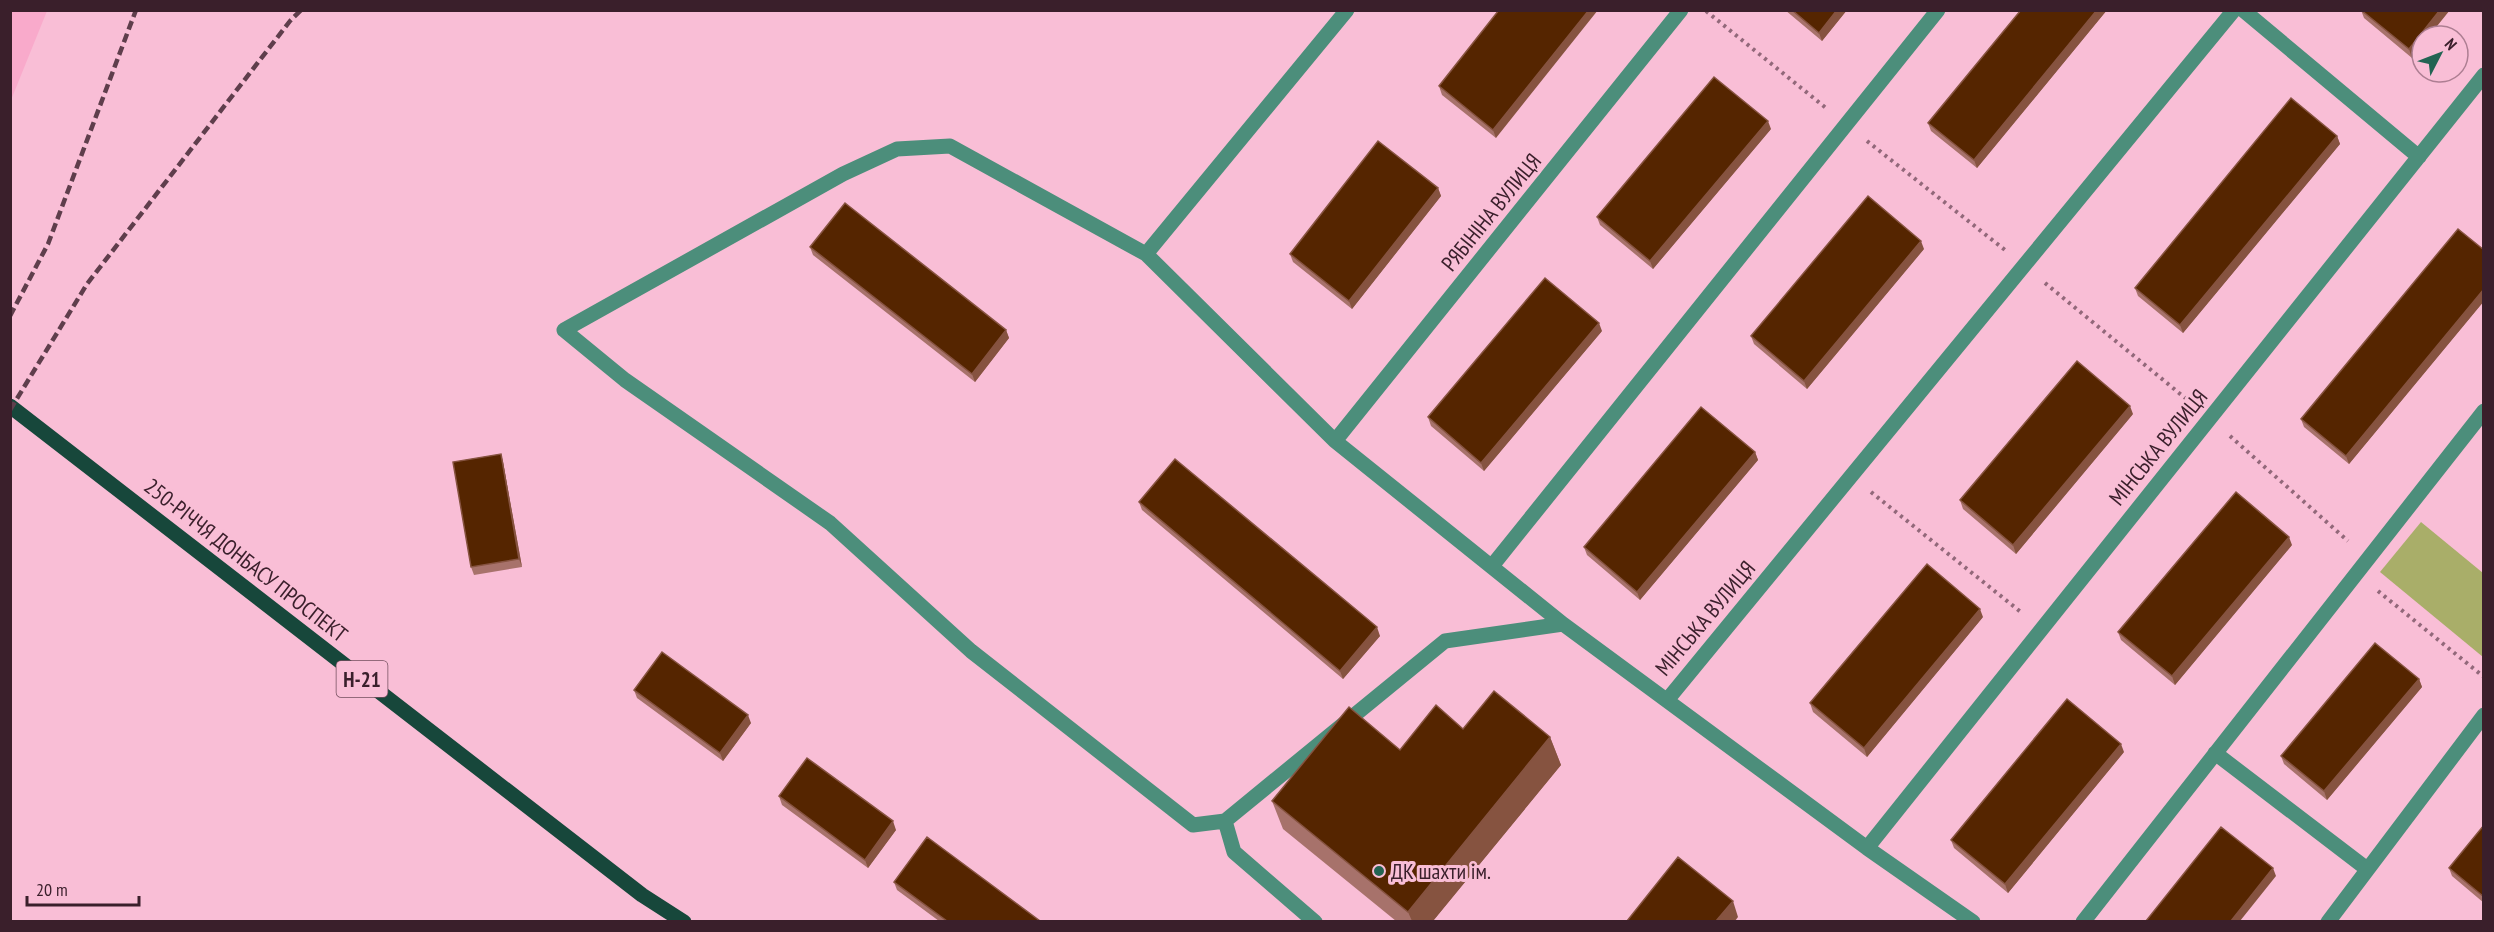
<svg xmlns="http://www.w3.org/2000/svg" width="2494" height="932" font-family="'PT Sans Narrow',sans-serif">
  <rect width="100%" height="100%" fill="#f9bed6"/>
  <path fill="#f9aacb" d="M11,10L47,11L11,100L10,11Z"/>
  <path fill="#a9ae69" d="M2421,522L2483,573V657L2380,572Z"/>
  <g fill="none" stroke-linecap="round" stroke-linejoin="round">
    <path stroke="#92687a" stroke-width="4" stroke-dasharray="3 4.5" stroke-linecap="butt" d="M1706,11L1826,108
      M1867,141L2005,250
      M2045,283L2190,402
      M2230,436L2348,541
      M1871,492L2022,613
      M2378,591L2484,677"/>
    <path stroke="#4c8e7b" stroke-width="15" d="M1347,10L1146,254L950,146L897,149L843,174L564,330L625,380L830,523L971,651L1193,825L1225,821L1445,641L1563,624
      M2243,10L2419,157
      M1146,254L1335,441L1563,624L1867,848L1973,922
      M1335,441L1681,10
      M1492,566L1938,10
      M1668,699L2234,10
      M2215,753L2367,869
      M1225,821L1234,852L1315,922
      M1867,848L2484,75
      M2083,922L2484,411
      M2328,922L2484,715"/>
    <path stroke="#17473b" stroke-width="15" d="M10,406L642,895L684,922"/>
    <path stroke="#5f3e4c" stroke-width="4.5" stroke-dasharray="9 4.5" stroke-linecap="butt" d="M10,316L48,244L136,10
      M10,410L87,284L290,21L301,10"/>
  </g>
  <path fill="#a7726b" d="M1499,10L1496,138L1442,95L1439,86Z
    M1785,10H1847L1822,41Z
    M2021,10H2107L1977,168L1931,131L1928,123Z
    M2361,10L2422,36V45L2412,58L2364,18Z
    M1771,129L1653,269L1600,225L1597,217Z
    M2337,136L2340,144L2183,333L2138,296L2135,288Z
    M1438,188L1441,196L1352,309L1293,262L1290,254Z
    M810,247L1006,330L1009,338L975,382L813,255Z
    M1924,249L1807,389L1754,344L1751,336Z
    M2484,250V301L2349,464L2304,427L2301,419Z
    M1602,331L1484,471L1431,426L1428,417Z
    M2133,414L2016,554L1963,509L1960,500Z
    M1755,452L1758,460L1640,600L1587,555L1584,547Z
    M501,454L503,462L522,567L474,575L471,567Z
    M1139,502L1380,636L1343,679L1142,510Z
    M2292,545L2175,685L2121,640L2118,632Z
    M1983,617L1867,757L1813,712L1810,703Z
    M2419,679L2422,687L2327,800L2284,764L2281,756Z
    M634,690L751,723L723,761L637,698Z
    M1463,729L1550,737L1561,765L1433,921H1396L1283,829L1272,801L1400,750Z
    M2124,752L2008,893L1954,848L1951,840Z
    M779,796L896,830L868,868L782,805Z
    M2484,825V903L2452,876L2449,868Z
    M894,882L1040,921H939L897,890Z"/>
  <path fill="#865340" d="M1589,10H1598L1496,138L1493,130Z
    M1837,10H1847L1822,41L1819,33Z
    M2097,10H2107L1977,168L1974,160Z
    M2440,10H2450L2429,36H2422V45L2412,58L2409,49Z
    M1768,121L1771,129L1653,269L1650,261Z
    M2337,136L2340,144L2183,333L2180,325Z
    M1438,188L1441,196L1352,309L1349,301Z
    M1921,241L1924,249L1807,389L1804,381Z
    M2484,289V301L2349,464L2346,456Z
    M1599,323L1602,331L1484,471L1481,463Z
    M1006,330L1009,338L975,382L972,374Z
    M2130,406L2133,414L2016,554L2013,545Z
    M1755,452L1758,460L1640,600L1637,592Z
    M501,454L503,462L522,567L519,559Z
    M2289,537L2292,545L2175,685L2172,676Z
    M1980,609L1983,617L1867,757L1864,748Z
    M1377,627L1380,636L1343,679L1340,671Z
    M2419,679L2422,687L2327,800L2324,791Z
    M748,715L751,723L723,761L720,753Z
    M1550,737L1561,765L1433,921H1412L1408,912Z
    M2121,744L2124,752L2008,893L2005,884Z
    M893,821L896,830L868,868L865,860Z
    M2273,868L2276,876L2240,921H2231Z
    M1733,901L1738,917L1735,921H1716Z"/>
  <path fill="#552500" stroke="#865340" stroke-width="1.5" d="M1499,10H1589L1493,130L1439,86Z
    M1792,10H1837L1819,33Z
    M2021,10H2097L1974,160L1928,123Z
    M2361,10H2440L2409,49Z
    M1714,77L1768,121L1650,261L1597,217Z
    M2291,98L2337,136L2180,325L2135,288Z
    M1378,141L1438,188L1349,301L1290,254Z
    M1868,196L1921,241L1804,381L1751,336Z
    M845,203L1006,330L972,374L810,247Z
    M2458,229L2484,250V289L2346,456L2301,419Z
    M1545,278L1599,323L1481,463L1428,417Z
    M2077,361L2130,406L2013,545L1960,500Z
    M1701,407L1755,452L1637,592L1584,547Z
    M501,454L519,559L471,567L453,462Z
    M1175,459L1377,627L1340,671L1139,502Z
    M2236,492L2289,537L2172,676L2118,632Z
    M1927,564L1980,609L1864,748L1810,703Z
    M2375,643L2419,679L2324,791L2281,756Z
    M662,652L748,715L720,753L634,690Z
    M1494,691L1550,737L1408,912L1272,801L1349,707L1400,750L1436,705L1463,729Z
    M2067,699L2121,744L2005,884L1951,840Z
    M807,758L893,821L865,860L779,796Z
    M2484,825V897L2449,868Z
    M2221,827L2273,868L2231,921H2146Z
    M927,837L1040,921H947L894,882Z
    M1678,857L1733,901L1716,921H1627Z"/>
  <circle fill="#236453" stroke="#f9bed6" stroke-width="2" cx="1379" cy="871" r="6"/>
  <g text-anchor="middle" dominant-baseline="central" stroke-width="6" stroke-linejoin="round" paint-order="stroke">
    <rect fill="#f9bed6" stroke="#734f5e" stroke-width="1.5" x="336.5" y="661" width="51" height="36" rx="4.5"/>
    <g font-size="21" font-weight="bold" fill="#3a1f2b">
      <text x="362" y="679">Н-21</text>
    </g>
    <g font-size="22" fill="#3a1f2b" stroke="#f9bed6">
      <text transform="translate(1491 212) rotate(-51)">РЯБІНІНА ВУЛИЦЯ</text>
      <text transform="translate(2158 447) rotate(-51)">МІНСЬКА ВУЛИЦЯ</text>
      <text transform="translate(246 560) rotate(38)">250-РІЧЧЯ ДОНБАСУ ПРОСПЕКТ</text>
      <text transform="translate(1705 618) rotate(-50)">МІНСЬКА ВУЛИЦЯ</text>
    </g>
    <g font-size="22" fill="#3a1f2b" stroke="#f9bed6" text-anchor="start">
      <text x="1391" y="871">ДК шахти ім.</text>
    </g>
  </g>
  <rect width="2494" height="932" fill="none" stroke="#3a1f2b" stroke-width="24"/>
  <g transform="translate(2440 54) rotate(48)"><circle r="28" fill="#f9bed6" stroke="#ad7e92" stroke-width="1.5"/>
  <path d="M0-4.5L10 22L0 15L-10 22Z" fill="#236453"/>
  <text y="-9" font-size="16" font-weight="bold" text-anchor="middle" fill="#3a1f2b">N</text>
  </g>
  <path d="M27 896v9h112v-9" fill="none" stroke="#3a1f2b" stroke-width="3"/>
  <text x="36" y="896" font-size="18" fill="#3a1f2b" stroke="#f9bed6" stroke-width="4.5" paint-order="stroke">20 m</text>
</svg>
